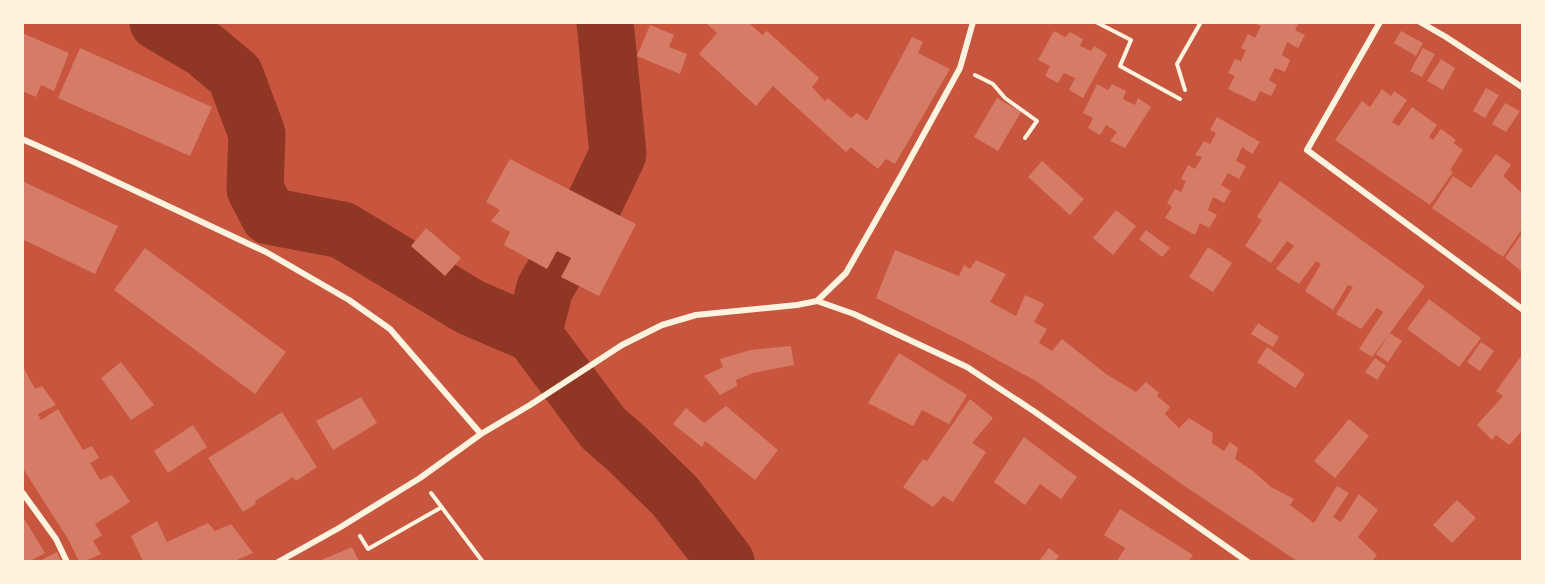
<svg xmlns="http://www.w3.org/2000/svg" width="1545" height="584" font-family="Merriweather,serif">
  <rect width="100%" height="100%" fill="#c8553d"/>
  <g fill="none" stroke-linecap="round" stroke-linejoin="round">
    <path stroke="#8f3625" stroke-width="57" d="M158,22L204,49L235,75L257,134L255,189L269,216L342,230L470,307L533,334
      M595,202L618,154L605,22
      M575,237L545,288L533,334L603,428L627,449L675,496L726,562"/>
  </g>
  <path fill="#d67c66" d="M705,22H748L762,35L767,31L819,78L812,87L825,101L828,98L851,118L857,113L867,121L912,37L923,42L918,53L950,69L895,164L886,159L878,169L851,147L846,152L773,86L756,106L699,54L717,33Z
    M1251,22H1299L1295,30L1305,35L1298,48L1287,42L1282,55L1290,60L1285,72L1275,68L1269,80L1277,85L1271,96L1260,91L1255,102L1228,89L1235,76L1228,73L1235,59L1241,61L1246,50L1241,48L1248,34L1255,38L1261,26Z
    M650,25L674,35L669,47L687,54L680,74L637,56Z
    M1054,31L1065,37L1070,32L1083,39L1080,46L1091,51L1094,46L1107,54L1083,98L1069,90L1075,78L1064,73L1058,83L1045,76L1050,66L1038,60Z
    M1401,31L1423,43L1416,56L1394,43Z
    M22,33L69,53L54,91L41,85L36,97L22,91Z
    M80,48L212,107L190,156L58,98Z
    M1423,48L1435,54L1422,77L1410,71Z
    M1441,59L1455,68L1443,90L1427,81Z
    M1097,84L1108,90L1112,84L1126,91L1123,99L1135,105L1138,98L1151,107L1125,148L1110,141L1117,132L1106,125L1100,135L1088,128L1093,118L1083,113Z
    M1486,88L1499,95L1485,118L1473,111Z
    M1382,89L1391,96L1394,91L1407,100L1392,122L1399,126L1412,107L1437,125L1429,137L1433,140L1441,129L1456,140L1453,143L1463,150L1450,170L1453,172L1430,205L1335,140L1362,101L1370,107Z
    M997,98L1021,112L998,151L974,137Z
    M1505,103L1520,111L1506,132L1492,124Z
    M1217,117L1260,142L1252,154L1242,147L1236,161L1246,166L1239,179L1228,173L1221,185L1231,191L1224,203L1213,197L1208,210L1217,215L1209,228L1200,223L1195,235L1165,218L1172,207L1167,203L1175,189L1181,192L1186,181L1181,179L1188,165L1195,169L1202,157L1195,155L1204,141L1210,144L1216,133L1210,130Z
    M1496,154L1511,165L1503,176L1522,193V220L1520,223L1522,224V229L1503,257L1432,208L1453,176L1471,188Z
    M510,159L636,224L599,296L561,277L571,258L557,251L547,269L504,245L510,232L491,221L500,210L486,202Z
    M1042,161L1084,199L1070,215L1028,177Z
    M22,181L118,226L95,274L22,239Z
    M1280,181L1425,286L1372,357L1359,349L1383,312L1377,308L1361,329L1336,314L1353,287L1348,285L1333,310L1305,291L1321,264L1316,261L1299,284L1276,269L1294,246L1287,241L1271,263L1245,246L1262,220L1257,217Z
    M1116,210L1136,226L1113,255L1093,238Z
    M426,228L461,258L445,276L411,246Z
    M1146,230L1170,248L1162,257L1139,239Z
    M1522,233V272L1505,258Z
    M1208,247L1232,263L1213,292L1189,277Z
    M145,248L286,352L255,394L114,290Z
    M895,250L959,276L964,265L970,269L976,260L1006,274L990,302L1016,316L1025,295L1044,304L1034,322L1047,329L1039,343L1052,351L1062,339L1106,374L1136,392L1146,382L1159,393L1157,396L1170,407L1165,414L1179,428L1189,418L1213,433L1212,443L1224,451L1230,442L1238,448L1235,459L1253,471L1271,487L1294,499L1290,505L1314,523L1337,486L1349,493L1333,517L1341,522L1359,494L1378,510L1358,537L1377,555L1372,561H1297L1183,485L1036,381L966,343L876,298Z
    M1429,299L1481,338L1459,367L1407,329Z
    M1258,323L1279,337L1273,347L1251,334Z
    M1390,333L1402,341L1388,362L1376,354Z
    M1481,342L1494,351L1480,371L1467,362Z
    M791,346L794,365L753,373L736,380L737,386L720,395L704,376L723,367L720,359L750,350Z
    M1267,347L1305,374L1295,388L1257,362Z
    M899,353L967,395L949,424L922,410L913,426L868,403Z
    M1522,355V431L1509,445L1496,435L1492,440L1477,425L1503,396L1496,391Z
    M1375,358L1386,366L1377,380L1365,372Z
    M121,362L154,405L131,420L101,378Z
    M22,365L35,389L42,386L56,405L38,414L41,420L58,409L83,450L92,446L99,458L90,463L100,480L112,475L130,502L95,524L102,535L93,541L101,554L85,561H79L68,539L22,467Z
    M361,397L377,423L333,450L316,421Z
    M970,399L993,418L972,443L986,452L953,502L943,496L933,507L903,487L923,459L927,461Z
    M726,406L778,450L755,480L705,441L702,447L673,424L686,408L704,423Z
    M282,412L317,467L296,481L293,477L255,501L256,504L243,512L208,458Z
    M1349,419L1369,436L1335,478L1314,461Z
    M193,425L207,447L168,473L154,451Z
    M1024,437L1077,477L1061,499L1040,484L1025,505L994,482Z
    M1457,500L1476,518L1452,543L1433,525Z
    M1120,509L1193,555L1189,561H1117L1125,548L1104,535Z
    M22,515L45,553L30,561H22Z
    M157,521L167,542L208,523L215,531L231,524L253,553L234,561H143L131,536Z
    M352,547L359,561H319Z
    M1049,548L1059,556L1055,561H1039Z
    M57,552L61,561H39Z"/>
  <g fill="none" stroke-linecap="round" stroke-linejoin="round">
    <path stroke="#fff3e0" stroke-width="4" d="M1096,22L1131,40L1120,66L1180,99
      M975,75L993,84L1005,98L1037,121L1025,138
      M1185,90L1177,64L1201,22
      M431,493L483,562
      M360,536L368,549L442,507"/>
    <path stroke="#fff3e0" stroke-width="6" d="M1380,22L1307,150L1522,309
      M1420,22L1446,37L1522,87
      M22,139L74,162L266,252L349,300L390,329L481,434
      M817,301L846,273L902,174L960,68L973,22
      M22,492L56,539L67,562
      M278,562L339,528L420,478L481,434L530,405L622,345L662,325L696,315L797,305L817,301L854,314L967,367L1035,412L1248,562"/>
  </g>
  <rect width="1545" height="584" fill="none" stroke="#fff3e0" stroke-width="48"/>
</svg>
